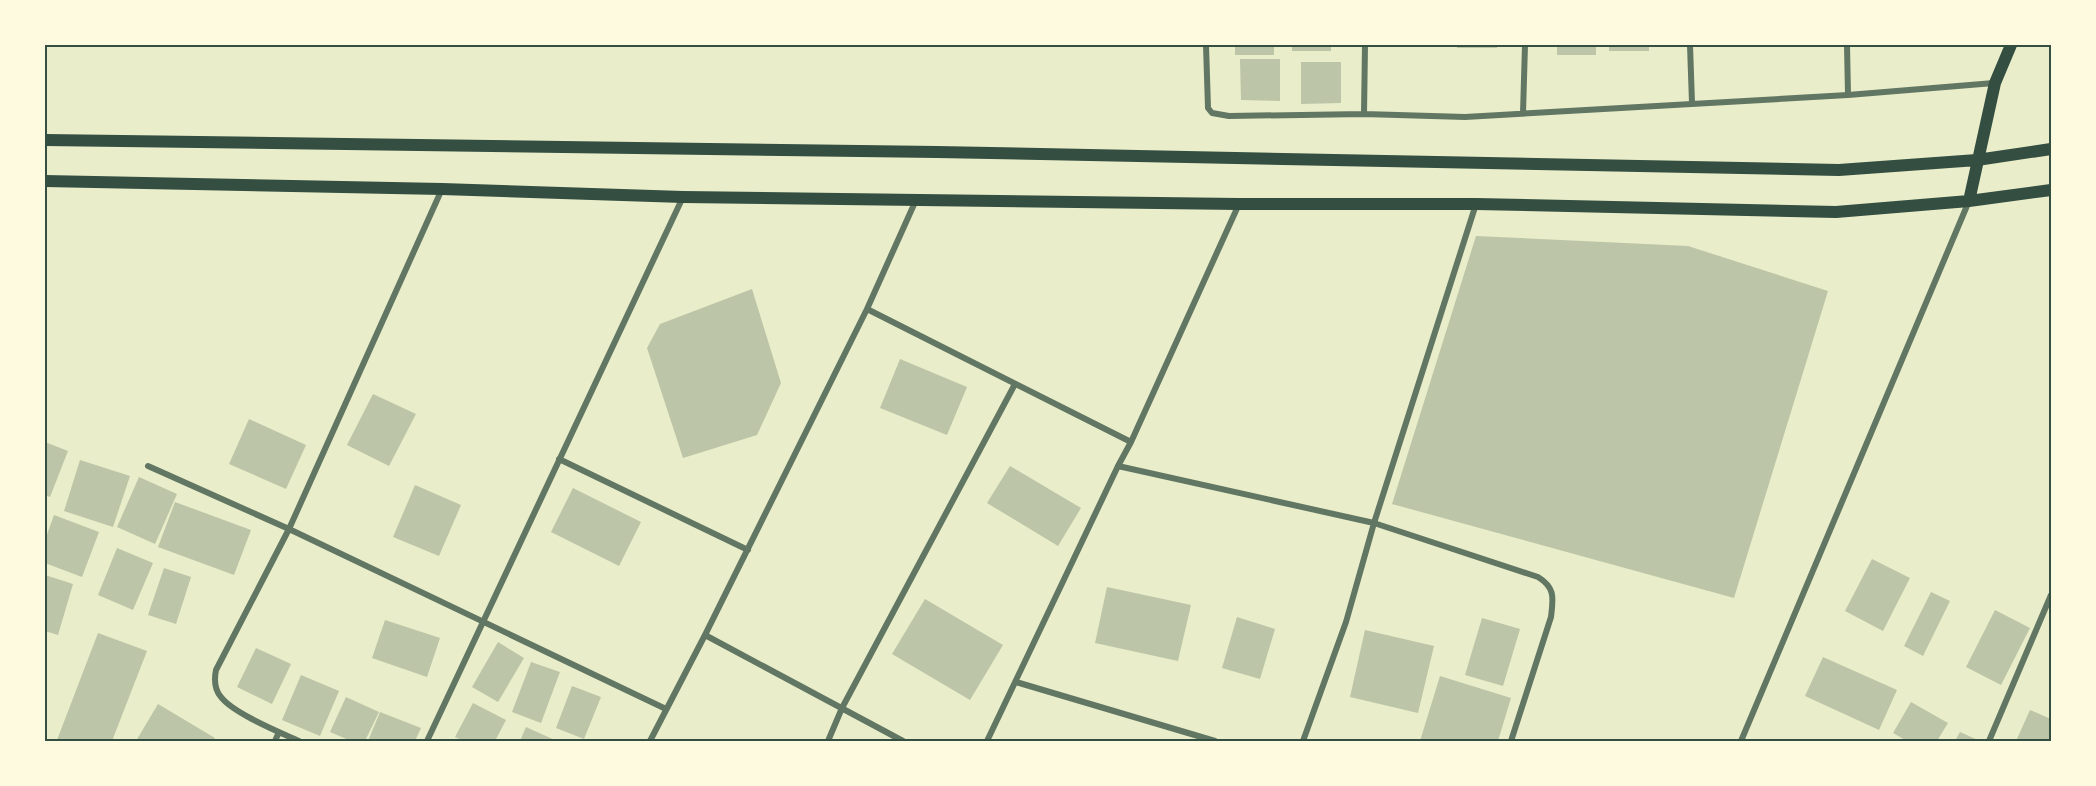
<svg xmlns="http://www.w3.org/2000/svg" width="2096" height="786" font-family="Cabin,sans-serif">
  <rect width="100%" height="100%" fill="#e9edc9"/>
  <path fill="#bcc5a7" d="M1235,45H1274V55H1235Z
    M1292,45H1331V51H1292Z
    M1457,45H1497V48H1457Z
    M1557,45H1596V55H1557Z
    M1609,45H1649V51H1609Z
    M1240,59H1280V101L1241,100Z
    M1301,62H1341V103L1301,104Z
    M1476,236L1688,246L1828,291L1734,598L1392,504Z
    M752,289L781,383L757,435L683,458L647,348L660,324Z
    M900,359L967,387L947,435L880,408Z
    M373,394L416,414L389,466L347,445Z
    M249,419L306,445L286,489L229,464Z
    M45,442L68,451L50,497L45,495Z
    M80,460L130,476L113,527L64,511Z
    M1010,466L1081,508L1058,546L987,503Z
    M139,477L177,494L155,544L117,527Z
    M415,485L461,505L439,556L393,537Z
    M573,488L641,522L619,566L551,532Z
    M175,502L251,530L234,575L158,547Z
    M54,515L99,532L82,577L45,563V540Z
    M117,548L153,563L133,610L98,595Z
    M1872,559L1910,578L1883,631L1845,611Z
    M164,568L191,577L176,624L148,615Z
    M45,575L73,584L58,635L45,631Z
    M1107,587L1191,605L1178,661L1095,643Z
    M1931,592L1950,601L1923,656L1904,646Z
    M925,599L1003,645L970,700L892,654Z
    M1995,610L2030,628L2001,685L1966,667Z
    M1237,617L1275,629L1260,679L1222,668Z
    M1482,618L1520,629L1503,686L1465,675Z
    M385,620L440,638L427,677L372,658Z
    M1365,630L1434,646L1418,713L1350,697Z
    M98,633L147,651L112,741H61L57,740Z
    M498,642L524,658L498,702L472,687Z
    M256,648L291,664L272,704L237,687Z
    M1823,657L1897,690L1879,730L1805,696Z
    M531,662L560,672L541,723L512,712Z
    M301,675L339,691L320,736L282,720Z
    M1440,676L1511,698L1498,741H1420Z
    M572,686L601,697L584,739L556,728Z
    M346,697L379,712L365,741H351L330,732Z
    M1911,702L1948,723L1937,741H1907L1893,733Z
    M473,703L506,720L495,741H464L455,737Z
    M158,704L215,738L213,741H136Z
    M2030,710L2051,719V741H2016Z
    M380,712L421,728L415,741H368Z
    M526,727L557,741H520Z
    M1960,732L1980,741H1955Z"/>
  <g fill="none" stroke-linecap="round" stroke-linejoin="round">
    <path stroke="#617663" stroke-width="6" d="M1206,45L1208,108L1212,113L1229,116L1364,114L1465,117L1848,95L1994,83
      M1690,45L1692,103
      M1847,45L1848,95
      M1523,113L1525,45
      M1364,114L1365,45
      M867,309L1131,442
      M559,459L748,550
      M148,466L289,529L666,709
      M1118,466L1374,523L1538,577C1556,588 1553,599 1551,617L1511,741
      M705,635L903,741
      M1016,682L1215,741
      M275,741L279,732
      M299,741C279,732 233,713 221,697C214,689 214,680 216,670L289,529L442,189
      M427,741L683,197
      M650,741L705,635L867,309L916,200
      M828,741L842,708L1015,384
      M987,741L1118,466L1131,442L1239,204
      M1303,741L1346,622L1374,523L1476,204
      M1741,741L1969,201
      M1989,741L2051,595"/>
    <path stroke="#344e41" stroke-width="12" d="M45,140L937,152L1839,170L1977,160L2051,149
      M45,181L442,189L683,197L1239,204H1476L1836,212L1969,201L2051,190
      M1969,201L1995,83L2011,45"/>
  </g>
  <rect width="2096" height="786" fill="none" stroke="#fefae0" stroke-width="93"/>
  <rect x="46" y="46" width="2004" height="694" fill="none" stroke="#344e41" stroke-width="2"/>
</svg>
